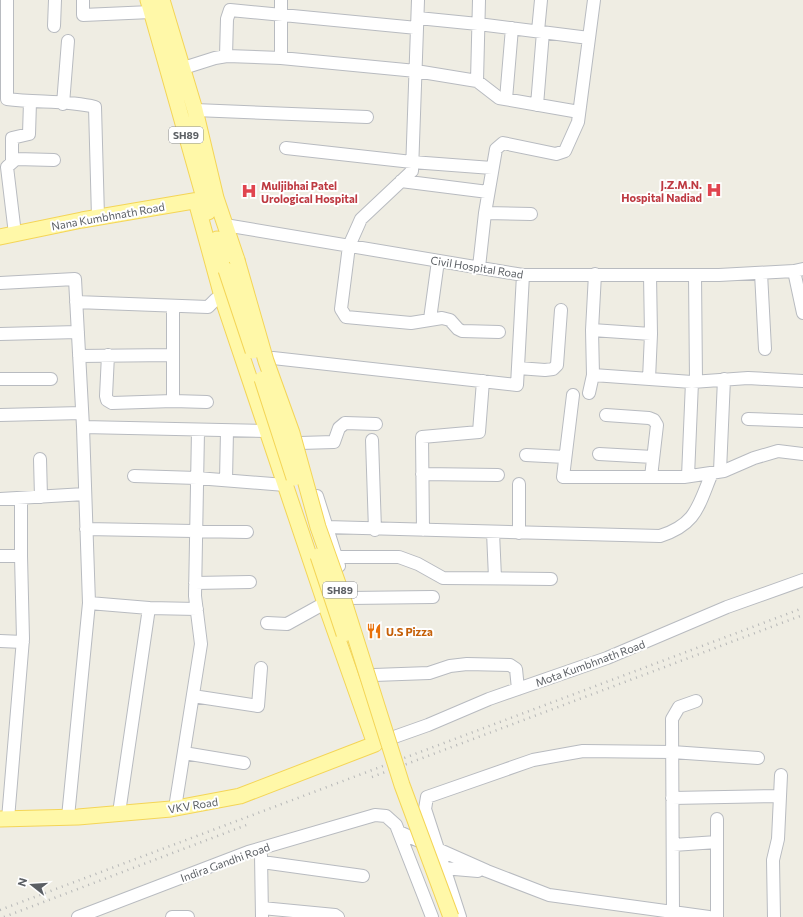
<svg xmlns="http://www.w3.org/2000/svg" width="803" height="917" font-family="Commissioner,sans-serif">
  <rect width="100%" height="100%" fill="#efede3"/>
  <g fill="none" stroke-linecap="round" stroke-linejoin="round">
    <defs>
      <path id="minor" d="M7,0V99C36,103 67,100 95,107L98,217
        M83,0V15L151,12
        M281,0V58L416,71L477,81L499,98L579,112
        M418,0L412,171L361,219L349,246L341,309L346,317L411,323L442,318L450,320L458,329L462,331L499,332
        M418,18L478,24L589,38
        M54,26L55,0
        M538,31L541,0
        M226,56L227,19L230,10L417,28
        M174,71L215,58L227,56L281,58
        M477,81L479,0
        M506,99L512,28
        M63,104L68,41
        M537,105L543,32
        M195,110L367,117
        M286,148L412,162L492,168
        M12,162V138L29,134L30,102
        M401,181L488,192
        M485,213L531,214
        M225,225L523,275H719L794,271L803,269
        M15,234L7,167L16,159L54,160
        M479,267L485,213L496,149L503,143L556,154L565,151L578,122L594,0
        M794,271L803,313
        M761,273L765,349
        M695,275L696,381
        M0,283L75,279L83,427L89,603L68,817
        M76,302L208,307L216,299L223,300
        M430,319L438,261
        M592,330L651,334
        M0,334L78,332
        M108,355L106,396L107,400L112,403L173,401L207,402
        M79,356L173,355
        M273,358L517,385L523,275
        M518,368L545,370L553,369L557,365L561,310
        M593,375L692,382L748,378L803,381
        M0,379H51
        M649,379L651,334L650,275
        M589,393L593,375L592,330L595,274
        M573,395L563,477H684L724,471L754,458L778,451L803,454
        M173,401V306
        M0,415L82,413
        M606,415L649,418L654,420L657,425L651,477
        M748,419L803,421
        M83,427L266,431
        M372,440L375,530
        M300,443L334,442L339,428L345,423L376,424
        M599,454L653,457
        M526,455L565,457
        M40,459L41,497
        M720,471L724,379
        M422,474L498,475
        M134,476L197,478L285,485
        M688,476L692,382
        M226,480L227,431
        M519,484V533
        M317,496L339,566
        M0,499L85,494
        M326,527L660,536C697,524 698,506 712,473
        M86,529L247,532
        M423,530L422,437L479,432L483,381
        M493,532L495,578
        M0,556H21L23,639L8,819
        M21,556V498
        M336,557H399L418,564L443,578L551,579
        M195,583L250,582
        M349,598L433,597
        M89,603L149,608L197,609
        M267,623L287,624L325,603
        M0,641L23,642
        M374,675L429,673L450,666L467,664L510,665L516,669L518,689
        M193,696L258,706L261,668
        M380,742L428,725L489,699L607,658L727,607L803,580
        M184,753L244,763
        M672,798L780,796
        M175,808L201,644L195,596L198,431
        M119,813L149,608
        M399,832L487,871L549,895L709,917
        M673,845L717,842
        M261,855L262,917
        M262,862L363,876
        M443,868L478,871
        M262,908L335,915L338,917
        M673,912L672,719L679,707L696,701
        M78,917L248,852L375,815L386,816L396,825L432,917
        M172,917H188
        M460,917L425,809L427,797L533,760L583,751L672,752L758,758
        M717,917V819
        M774,917L773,860L778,839L781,775"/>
      <path id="major" d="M148,0L208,212
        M162,0L195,110L216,198L237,260
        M0,237L82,220L205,199
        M217,239L226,270
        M0,819L78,817L171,809L240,796L375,744L325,603L223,300L196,201"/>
    </defs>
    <use href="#minor" stroke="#b8bbc0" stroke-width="14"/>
    <use href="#major" stroke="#f4d557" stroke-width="17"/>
    <use href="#minor" stroke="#fff" stroke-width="12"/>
    <use href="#major" stroke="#fff8a8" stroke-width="15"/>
    <path stroke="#b6b7b7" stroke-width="2.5" stroke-dasharray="1 5" stroke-linecap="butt" d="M372,777L803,615
      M0,910L803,608
      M4,917L249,824"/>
    <defs>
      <path id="major-bridge" d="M237,260L266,361L292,433L318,527L341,592L402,785L451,917
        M226,270L253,351
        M262,379L294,478
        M318,556L344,634"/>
    </defs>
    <use href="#major-bridge" stroke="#f4d557" stroke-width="17" stroke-linecap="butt"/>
    <use href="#major-bridge" stroke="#fff8a8" stroke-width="15"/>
  </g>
  <defs>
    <symbol id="hospital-bare" viewBox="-9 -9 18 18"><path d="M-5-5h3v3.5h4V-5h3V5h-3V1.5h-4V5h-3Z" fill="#e0444e" stroke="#fff" stroke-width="2.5" paint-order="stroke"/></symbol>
    <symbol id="restaurant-bare" viewBox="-9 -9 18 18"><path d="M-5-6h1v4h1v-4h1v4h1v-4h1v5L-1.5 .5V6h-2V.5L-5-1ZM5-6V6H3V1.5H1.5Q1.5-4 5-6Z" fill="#e8710a" stroke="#fff" stroke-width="2.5" paint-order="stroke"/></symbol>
  </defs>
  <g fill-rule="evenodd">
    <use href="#hospital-bare" x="703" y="179" width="22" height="22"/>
    <use href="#hospital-bare" x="238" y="180" width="22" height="22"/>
    <use href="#restaurant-bare" x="363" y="620" width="22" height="22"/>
  </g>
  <g text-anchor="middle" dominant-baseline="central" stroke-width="4" stroke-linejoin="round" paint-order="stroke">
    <g fill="#fff" stroke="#8c8f92" stroke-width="1">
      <rect x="169" y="127" width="34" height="16" rx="3"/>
      <rect x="323" y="582" width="34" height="16" rx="3"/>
    </g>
    <g font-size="10" font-weight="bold" fill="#5b5f64">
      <text x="186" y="135">SH89</text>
      <text x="340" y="590">SH89</text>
    </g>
    <g font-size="11" font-weight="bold" fill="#be3a42" stroke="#fff" text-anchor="end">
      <text x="702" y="184">J.Z.M.N.<tspan x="702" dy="13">Hospital Nadiad</tspan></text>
      <text x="261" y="185" text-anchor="start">Muljibhai Patel<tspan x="261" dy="13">Urological Hospital</tspan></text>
    </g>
    <g font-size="11" fill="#5b5f64" stroke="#fff">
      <text transform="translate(108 216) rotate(-10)">Nana Kumbhnath Road</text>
      <text transform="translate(477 267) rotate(9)">Civil Hospital Road</text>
      <text transform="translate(590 663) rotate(-20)">Mota Kumbhnath Road</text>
      <text transform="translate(193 805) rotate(-9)">VKV Road</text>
      <text transform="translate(225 862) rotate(-20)">Indira Gandhi Road</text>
    </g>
    <g font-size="11" font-weight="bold" fill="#c56008" stroke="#fff" text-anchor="start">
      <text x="386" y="631">U.S Pizza</text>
    </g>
  </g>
  <g transform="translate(32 885) rotate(287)" stroke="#ffffff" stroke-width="3" paint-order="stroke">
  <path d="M0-3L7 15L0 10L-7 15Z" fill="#5b5f64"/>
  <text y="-6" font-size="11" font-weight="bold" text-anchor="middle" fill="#5b5f64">N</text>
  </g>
</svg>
